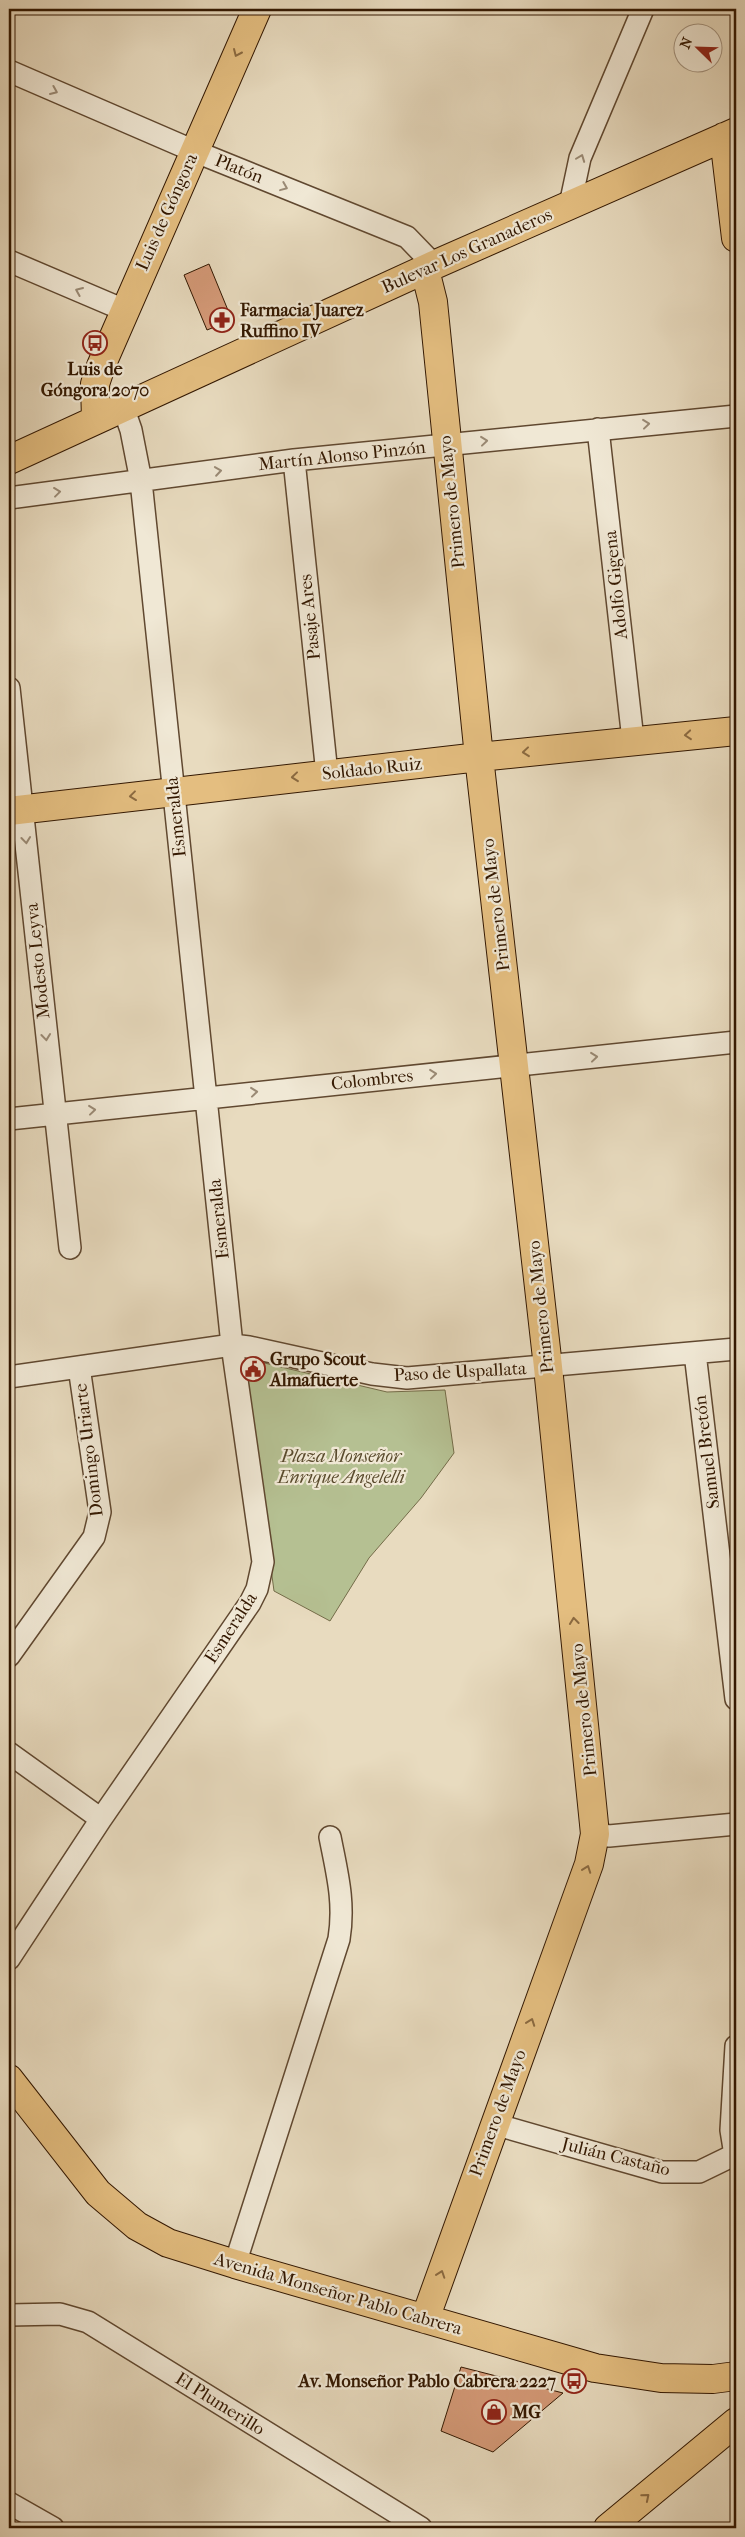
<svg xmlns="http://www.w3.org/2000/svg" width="745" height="2537" font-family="'IM FELL French Canon',serif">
  <rect width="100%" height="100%" fill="#e8dbbf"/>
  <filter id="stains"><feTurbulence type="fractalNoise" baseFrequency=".004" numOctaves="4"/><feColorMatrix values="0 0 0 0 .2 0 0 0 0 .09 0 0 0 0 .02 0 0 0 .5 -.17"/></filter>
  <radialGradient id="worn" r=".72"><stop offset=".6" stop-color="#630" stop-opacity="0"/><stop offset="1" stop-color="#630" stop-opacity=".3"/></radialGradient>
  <path fill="#b5c092" stroke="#746c49" d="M243,1358L387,1392L445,1390L454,1453L421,1498L369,1558L330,1621L274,1591Z"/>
  <path fill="#d59a78" stroke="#321700" d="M209,264L232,320L207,330L184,275Z
    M461,2367L563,2393L493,2452L441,2431Z"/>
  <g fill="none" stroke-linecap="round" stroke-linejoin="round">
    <defs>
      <path id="minor" d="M9,71L194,151L407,237L434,265
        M570,205L580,158L643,9
        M9,261L124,310
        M598,429L633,740
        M294,460L327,774
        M9,498L294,460L736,416
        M9,688L70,1248
        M9,1119L736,1042
        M695,1353L736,1699
        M9,1377L232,1345L249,1347L372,1374L407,1378L736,1349
        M9,1656L94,1537L100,1512L79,1367
        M9,1753L101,1819
        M595,1834L609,1836L736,1824
        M9,1959L101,1819L250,1603L257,1589L263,1562L232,1345L141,481L131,430L123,407
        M494,2124L662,2172H699L736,2154
        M735,2155L731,2130L736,2046
        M235,2264L339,1939C345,1902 337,1873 330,1837
        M9,2315L60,2314L88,2322L421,2528
        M9,2503L53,2528"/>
      <path id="major" d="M724,137L736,238
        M96,420L95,384L101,366L257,9
        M9,460L434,265L736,132
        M9,811L479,757L736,731
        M9,2079L98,2193L137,2226L168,2243L235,2264L595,2368L661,2378L713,2379L736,2376
        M425,2319L589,1864L595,1834L548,1367L479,757L433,302L425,270
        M608,2528L736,2422"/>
    </defs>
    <use href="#minor" stroke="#604830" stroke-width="24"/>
    <use href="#major" stroke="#321700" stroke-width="30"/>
    <use href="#minor" stroke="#f0e8d5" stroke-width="21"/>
    <use href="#major" stroke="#e4be80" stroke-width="28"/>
  </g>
  <defs><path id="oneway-chevron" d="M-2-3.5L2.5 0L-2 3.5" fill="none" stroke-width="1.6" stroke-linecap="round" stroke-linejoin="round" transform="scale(1.25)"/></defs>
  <g stroke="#8b6a40">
    <use href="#oneway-chevron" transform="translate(237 53) rotate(114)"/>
    <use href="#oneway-chevron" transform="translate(688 735) rotate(175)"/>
    <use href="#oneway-chevron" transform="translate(526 752) rotate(174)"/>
    <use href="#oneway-chevron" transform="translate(295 777) rotate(174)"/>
    <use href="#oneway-chevron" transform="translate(133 796) rotate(173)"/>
    <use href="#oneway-chevron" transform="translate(574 1621) rotate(-96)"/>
    <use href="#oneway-chevron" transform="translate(587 1869) rotate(-70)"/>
    <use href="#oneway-chevron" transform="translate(531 2022) rotate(-70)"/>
    <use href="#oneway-chevron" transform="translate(441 2274) rotate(-71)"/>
    <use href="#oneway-chevron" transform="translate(646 2497) rotate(-40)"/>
  </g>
  <g stroke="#9a8a75">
    <use href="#oneway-chevron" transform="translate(54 91) rotate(23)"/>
    <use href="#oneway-chevron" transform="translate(581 158) rotate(-69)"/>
    <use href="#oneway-chevron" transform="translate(284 187) rotate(22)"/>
    <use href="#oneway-chevron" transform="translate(79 291) rotate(-157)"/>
    <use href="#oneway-chevron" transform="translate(646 424) rotate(-6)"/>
    <use href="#oneway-chevron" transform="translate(484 441) rotate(-6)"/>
    <use href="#oneway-chevron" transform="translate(218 471) rotate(-8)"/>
    <use href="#oneway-chevron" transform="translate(57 492) rotate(-7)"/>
    <use href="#oneway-chevron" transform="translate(26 840) rotate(84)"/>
    <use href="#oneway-chevron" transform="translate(46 1037) rotate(84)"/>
    <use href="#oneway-chevron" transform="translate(594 1057) rotate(-6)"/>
    <use href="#oneway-chevron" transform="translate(433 1074) rotate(-6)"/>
    <use href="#oneway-chevron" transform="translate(254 1092) rotate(-6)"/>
    <use href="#oneway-chevron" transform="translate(92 1110) rotate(-6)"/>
  </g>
  <defs>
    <symbol id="pharmacy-ring" viewBox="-11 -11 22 22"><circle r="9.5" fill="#f0e8d5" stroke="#8f2418" stroke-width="1.5"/><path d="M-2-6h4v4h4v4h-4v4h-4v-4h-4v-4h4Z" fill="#8f2418"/></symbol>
    <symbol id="bus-ring" viewBox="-11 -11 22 22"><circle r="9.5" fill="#f0e8d5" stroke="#8f2418" stroke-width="1.5"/><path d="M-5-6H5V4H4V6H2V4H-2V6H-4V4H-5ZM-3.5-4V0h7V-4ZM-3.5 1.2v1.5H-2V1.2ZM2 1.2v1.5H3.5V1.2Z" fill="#8f2418"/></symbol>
    <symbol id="civic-ring" viewBox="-11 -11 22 22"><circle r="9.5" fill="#f0e8d5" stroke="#8f2418" stroke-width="1.5"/><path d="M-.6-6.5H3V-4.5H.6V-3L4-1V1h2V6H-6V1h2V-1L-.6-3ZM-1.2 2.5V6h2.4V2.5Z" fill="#8f2418"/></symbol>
    <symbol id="shop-ring" viewBox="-11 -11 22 22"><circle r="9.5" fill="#f0e8d5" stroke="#8f2418" stroke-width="1.5"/><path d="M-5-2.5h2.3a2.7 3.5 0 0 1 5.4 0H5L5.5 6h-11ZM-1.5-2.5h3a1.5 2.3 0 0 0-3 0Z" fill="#8f2418"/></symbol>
  </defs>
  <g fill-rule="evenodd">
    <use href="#pharmacy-ring" x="208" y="306" width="28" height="28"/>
    <use href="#bus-ring" x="81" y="329" width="28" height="28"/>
    <use href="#civic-ring" x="239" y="1355" width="28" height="28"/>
    <use href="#bus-ring" x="560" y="2367" width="28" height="28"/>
    <use href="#shop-ring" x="480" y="2398" width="28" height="28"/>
  </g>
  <g text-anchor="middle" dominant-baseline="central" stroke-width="4.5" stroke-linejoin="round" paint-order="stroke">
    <g font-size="18" fill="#321700" stroke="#f0e8d5">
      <text transform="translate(239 169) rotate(22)">Platón</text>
      <text transform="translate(167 212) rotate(-66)">Luis de Góngora</text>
      <text transform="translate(467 251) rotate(-24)">Bulevar Los Granaderos</text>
      <text transform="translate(342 456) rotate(-6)">Martín Alonso Pinzón</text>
      <text transform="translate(452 502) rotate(-96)">Primero de Mayo</text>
      <text transform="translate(616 585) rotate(-96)">Adolfo Gigena</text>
      <text transform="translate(310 617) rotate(-96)">Pasaje Ares</text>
      <text transform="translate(372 769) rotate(-6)">Soldado Ruiz</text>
      <text transform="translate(176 817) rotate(-96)">Esmeralda</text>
      <text transform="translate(496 905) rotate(-97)">Primero de Mayo</text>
      <text transform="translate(38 961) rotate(-96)">Modesto Leyva</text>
      <text transform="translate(372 1080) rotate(-6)">Colombres</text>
      <text transform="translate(219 1219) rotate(-96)">Esmeralda</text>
      <text transform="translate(541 1307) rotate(-96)">Primero de Mayo</text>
      <text transform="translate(460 1372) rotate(-3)">Paso de Uspallata</text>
      <text transform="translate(89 1450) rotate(-97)">Domingo Uriarte</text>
      <text transform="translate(707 1452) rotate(-97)">Samuel Bretón</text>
      <text transform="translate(231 1628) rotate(-57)">Esmeralda</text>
      <text transform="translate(584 1710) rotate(-96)">Primero de Mayo</text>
      <text transform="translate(498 2113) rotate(-70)">Primero de Mayo</text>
      <text transform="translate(616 2157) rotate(14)">Julián Castaño</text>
      <text transform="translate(338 2294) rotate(16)">Avenida Monseñor Pablo Cabrera</text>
      <text transform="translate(220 2404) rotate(32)">El Plumerillo</text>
    </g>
    <g font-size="18" font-weight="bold" fill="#321700" stroke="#f0e8d5" text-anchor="start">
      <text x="240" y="310">Farmacia Juarez<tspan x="240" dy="21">Ruffino IV</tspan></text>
      <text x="95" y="369" text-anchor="middle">Luis de<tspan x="95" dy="21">Góngora 2070</tspan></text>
      <text x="270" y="1359">Grupo Scout<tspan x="270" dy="21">Almafuerte</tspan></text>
      <text x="556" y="2381" text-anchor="end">Av. Monseñor Pablo Cabrera 2227</text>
      <text x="512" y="2412">MG</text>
    </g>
    <g font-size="18" font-style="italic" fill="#594a2c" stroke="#f0e8d5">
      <text x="341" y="1456">Plaza Monseñor<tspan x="341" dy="21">Enrique Angelelli</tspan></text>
    </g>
  </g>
  <rect width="745" height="2537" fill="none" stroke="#e8dbbf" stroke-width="30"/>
  <rect x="10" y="10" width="725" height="2517" fill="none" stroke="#321700" stroke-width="2.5"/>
  <rect x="15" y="15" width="715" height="2507" fill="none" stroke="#321700"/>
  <g transform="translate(698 48) rotate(293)"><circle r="24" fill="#f0e8d5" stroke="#a49480"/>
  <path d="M0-4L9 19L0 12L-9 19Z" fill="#8f2418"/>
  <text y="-8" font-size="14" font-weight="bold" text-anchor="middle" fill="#321700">N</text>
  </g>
  <rect width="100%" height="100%" filter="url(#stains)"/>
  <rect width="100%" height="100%" fill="url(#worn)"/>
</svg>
